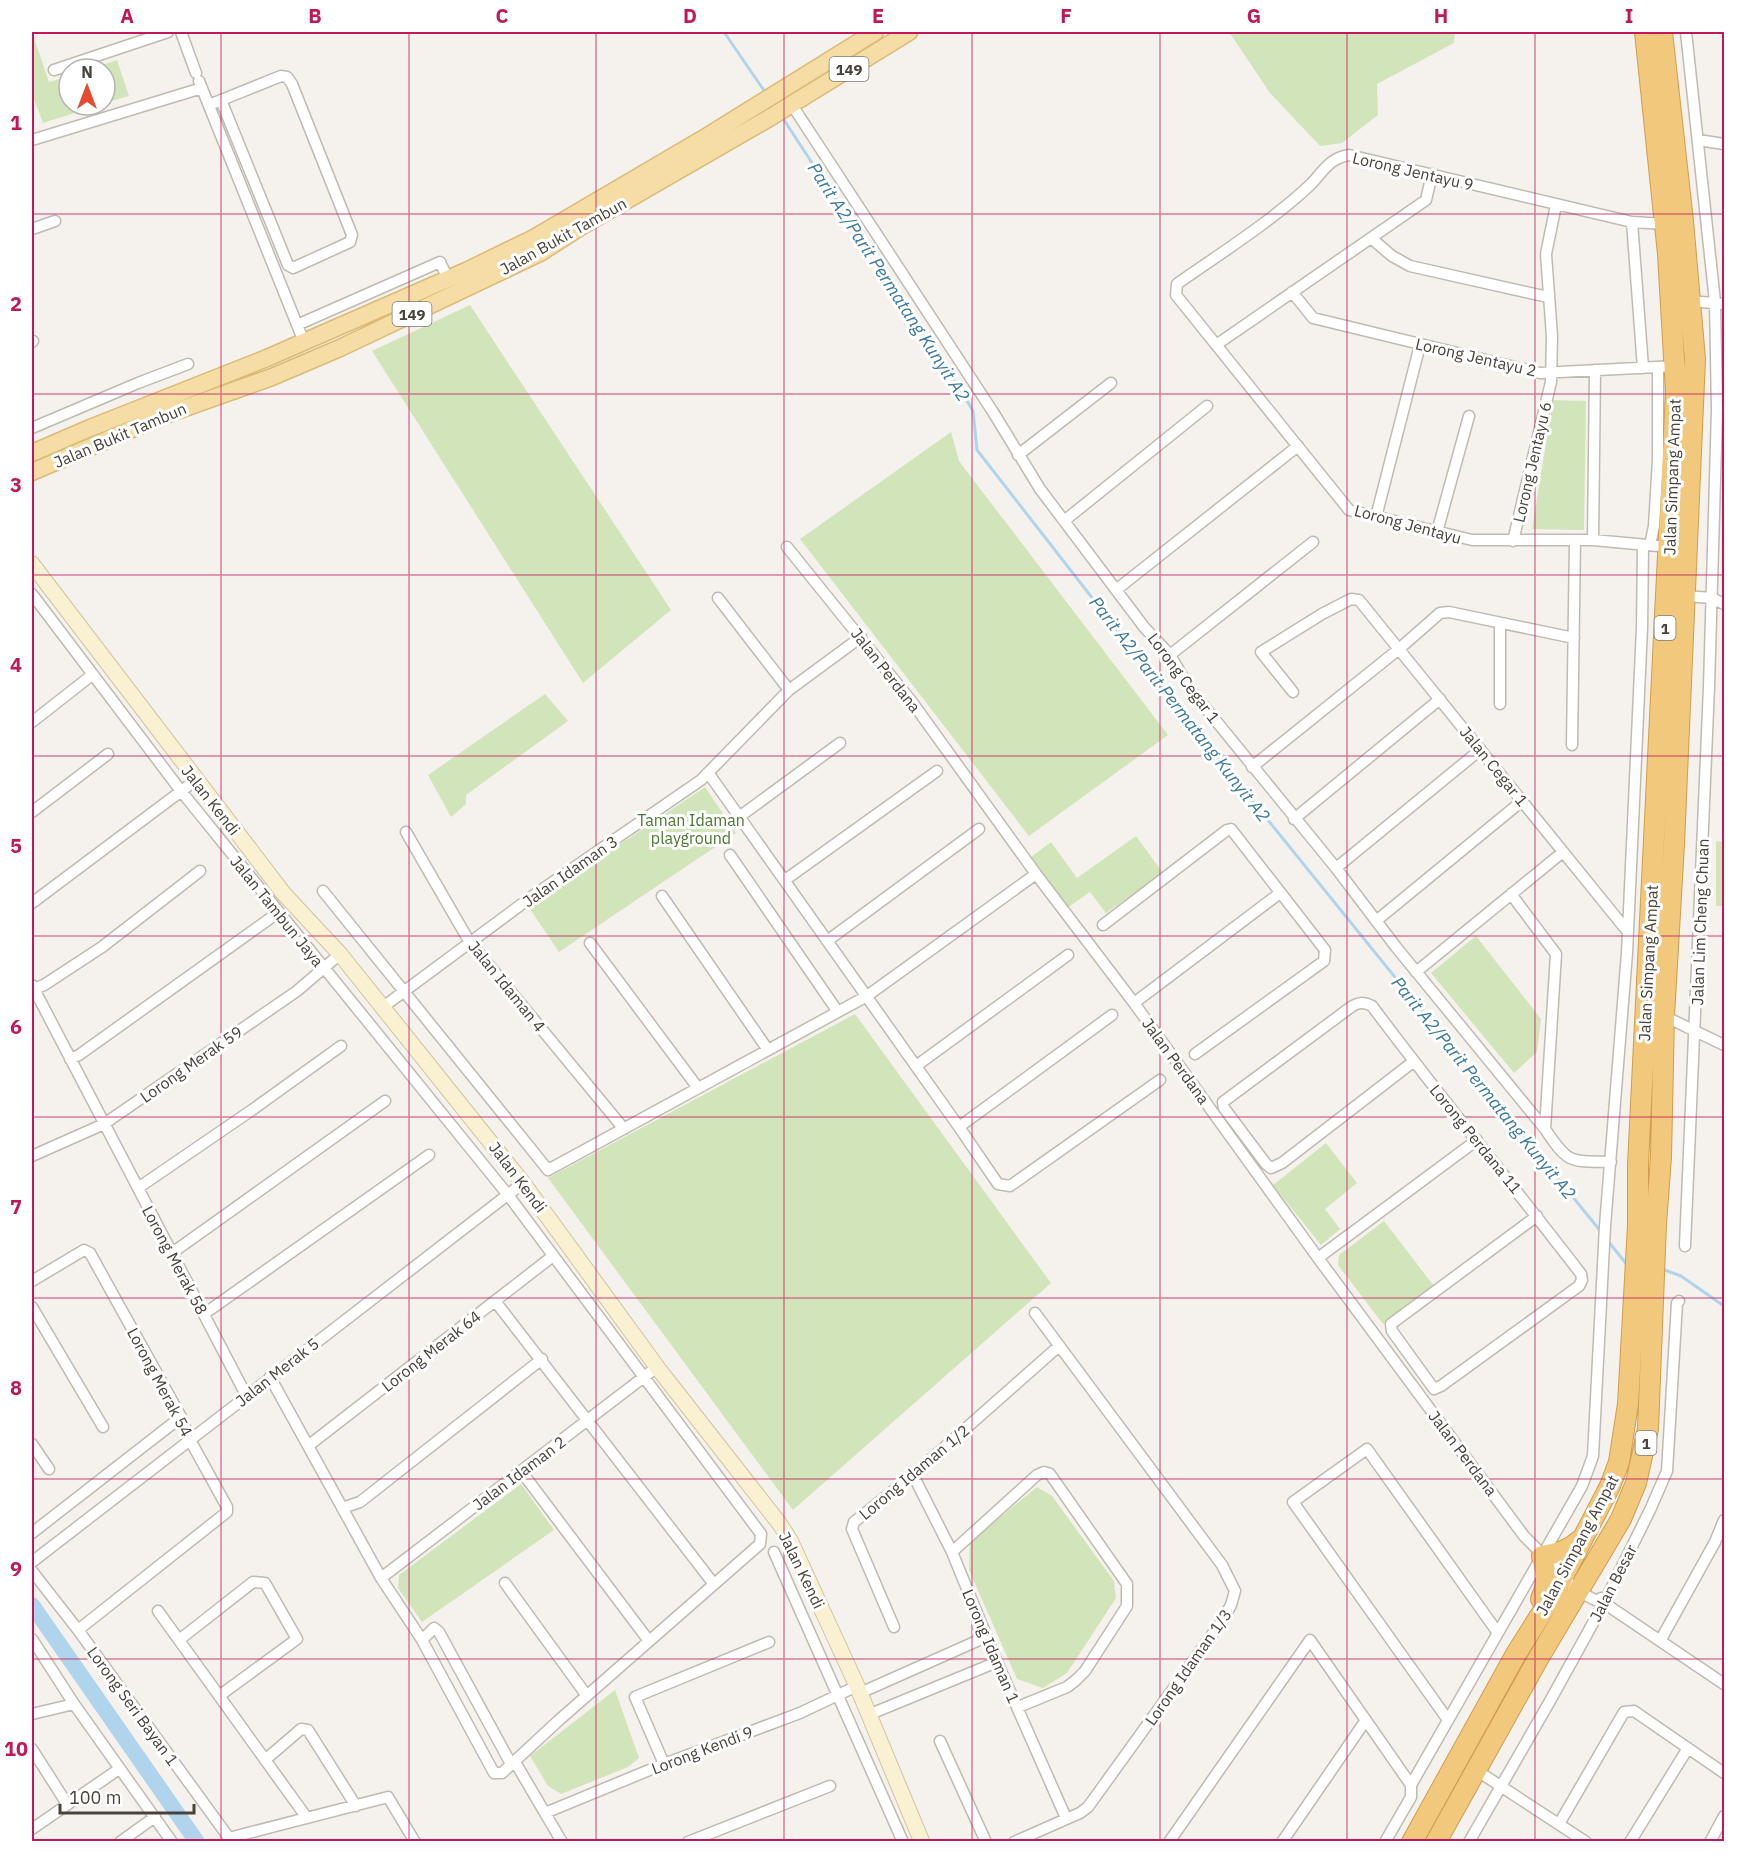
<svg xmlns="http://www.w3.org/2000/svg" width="1756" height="1873" font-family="'IBM Plex Sans',sans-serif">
  <rect width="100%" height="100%" fill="#f5f2ed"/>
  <path fill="#d2e5ba" d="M32,32L49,82L69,76V105H100L43,123L32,94Z
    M1229,32H1455L1454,43L1377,84L1378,115L1342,143L1320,146L1270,93Z
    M117,60L129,96L105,103V69H90Z
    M470,305L671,610L583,683L372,351Z
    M1553,400L1586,401L1584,530L1532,529Z
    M951,432L959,461L1168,735L1029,836L800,539Z
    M545,694L568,721L466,795V804L451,817L428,775Z
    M705,787L736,833L559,952L528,906Z
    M1136,836L1163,873L1106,913L1090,892L1067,908L1031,857L1051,842L1077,878Z
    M1716,841L1724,842V906H1716Z
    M1476,936L1541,1019L1537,1052L1514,1073L1431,973Z
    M855,1014L1051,1283L793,1510L548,1178Z
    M1326,1143L1357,1183L1325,1209L1340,1229L1321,1245L1273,1185Z
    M1384,1221L1434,1286L1383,1324L1338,1265L1339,1255Z
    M521,1484L554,1530L422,1622L398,1588L399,1575Z
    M1037,1487L1052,1496L1114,1581L1116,1598L1067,1673L1043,1688L1017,1679L969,1570L970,1542Z
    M615,1690L639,1758L628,1767L561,1794L548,1786L530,1756Z"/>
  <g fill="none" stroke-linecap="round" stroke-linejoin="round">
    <path stroke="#b0d4eb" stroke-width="3" d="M724,32L765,92
      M782,117L962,392L973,411L977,450L1195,730L1602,1233
      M1608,1241L1628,1266
      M1662,1269L1681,1276L1724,1306"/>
    <path stroke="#b0d4eb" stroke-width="16" d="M32,1605L197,1842"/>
    <defs>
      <path id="street" d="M181,32L196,73
        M54,70L168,32
        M199,81L304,342
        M209,105L281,76L287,77L292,84L352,235L350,242L293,268L288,265L221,100
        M792,105L993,412L1040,489L1144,627L1170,655L1190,689L1336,868L1396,947L1545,1129C1569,1165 1570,1161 1611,1162
        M32,140L202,88
        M1698,140L1724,144
        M1632,222L1643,368
        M1665,224L1632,222L1349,155C1329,158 1323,172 1310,185C1272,221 1221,253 1177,284L1176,295L1349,510L1472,540H1593L1669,547
        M32,229L55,221
        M1371,238L1392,256L1410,266L1548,297
        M1292,292L1313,318L1540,373L1676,366
        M1690,301L1724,304
        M297,325L440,262L448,279
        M32,342L33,341
        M1216,345L1426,200L1432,174
        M32,428L138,383L188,364
        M1018,455L1111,383
        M1376,517L1420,345
        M1064,521L1207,406
        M1437,532L1469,416
        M1593,540L1595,370
        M1513,541L1551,382L1552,336L1546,254L1556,205
        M1650,545L1654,526L1658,460V367
        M787,547L912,702L1036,874L1134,1003L1318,1258L1524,1536L1563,1575C1569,1587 1590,1599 1604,1603
        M1116,590L1298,446
        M32,594L181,791L508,1195L761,1534L760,1544L558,1721L502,1773H494L422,1640L381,1578L270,1377
        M1685,596L1712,598L1724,604
        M718,598L789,690
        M1170,655L1313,542
        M1293,692L1261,652L1322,614L1351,599L1359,600L1628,932
        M1500,704V624
        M32,722L92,675
        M1572,745L1575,540
        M1252,767L1399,649L1440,613L1449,612L1574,638
        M709,774L959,1127L998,1184L1010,1186L1160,1080
        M32,812L108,754
        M739,817L840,743
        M1294,819L1440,699
        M406,832L469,941L624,1129
        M730,855L838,1012
        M1336,868L1480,750
        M785,880L937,771
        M323,891L548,1170L867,996L1036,874
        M1511,894L1556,954L1545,1129
        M662,896L768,1050
        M32,903L196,780
        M1376,921L1522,801
        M1103,925L1227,830L1231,829L1325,950L1324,961L1195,1054
        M827,941L979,829
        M590,943L698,1088
        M1416,972L1563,852
        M32,985L246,1395
        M34,989L44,985L102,947L200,871
        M1134,1003L1280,893
        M383,1007L534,895L701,780L789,690L861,637
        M1664,1016L1724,1045
        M70,1059L79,1055L279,912
        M1413,1062L1282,1163L1271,1168L1266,1164L1224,1108L1223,1102L1351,1007C1359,1002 1363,1002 1372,1006C1440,1097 1512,1184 1581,1274L1582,1280L1579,1286L1441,1386L1434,1389L1392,1331L1391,1324L1537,1216
        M916,1066L1068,955
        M959,1127L1112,1015
        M32,1156L104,1124L297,991L340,954
        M138,1188L252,1110L341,1046
        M1685,1246L1709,687L1717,410L1715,302L1686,32
        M172,1253L385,1101
        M1318,1258L1477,1140
        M32,1281L84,1250L90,1253L181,1417L190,1440L227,1507V1512L78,1630
        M495,1301L713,1583
        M32,1307L103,1427
        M204,1314L429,1155
        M32,1444L49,1469
        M308,1446L553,1256
        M521,1471L649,1641
        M913,1475L952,1552L997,1662L1066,1818
        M342,1508L360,1502L542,1359
        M32,1533L181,1417
        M774,1552L903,1842
        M952,1552L1037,1475L1044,1472L1050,1474L1127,1584V1606L1085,1671L1076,1680L1067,1687L1018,1707
        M32,1562L523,1183
        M32,1571L78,1630L232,1842
        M381,1578L657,1367
        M505,1583L587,1696
        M1601,1598L1604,1603L1724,1684
        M158,1611L307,1818
        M894,1627L852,1529L854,1522L913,1475L1059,1346
        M32,1639L74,1704L172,1842
        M179,1640L253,1582L265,1583L297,1639L219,1696
        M422,1640L434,1628L439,1632L511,1764
        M1660,1641L1715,1542L1724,1520
        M860,1693L986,1637
        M32,1714L74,1704
        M868,1715L997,1662
        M1448,1720L1293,1502L1367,1449L1498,1633
        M940,1741L986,1842
        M32,1749L67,1804
        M265,1760L301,1729L308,1730L356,1806
        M515,1762L562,1842
        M664,1764L635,1697L769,1642
        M1476,1770L1586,1842
        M1411,1785L1582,1486L1593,1456L1605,1226L1627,953L1642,628L1643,545
        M545,1813L664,1764L800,1713L857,1686
        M1559,1824L1624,1712L1634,1711L1724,1773
        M32,1829L119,1769
        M229,1838L388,1797L415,1842
        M120,1842L155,1817
        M688,1842L830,1786
        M1014,1842L1080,1813L1088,1807L1222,1621L1231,1605L1235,1591L1222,1565L1035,1313
        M1169,1842L1310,1640L1411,1785
        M1282,1842L1366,1720
        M1385,1842L1411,1797V1785
        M1469,1842L1550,1701L1604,1603L1650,1510L1667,1471L1677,1303L1679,1301
        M1630,1842L1688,1748
        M1710,1842L1724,1816"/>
      <path id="secondary" d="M32,564L284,894L340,954L523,1183L657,1367L779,1523L790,1540L857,1686L922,1842"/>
      <path id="primary" d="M32,453L90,428L267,358L466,271L534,238L701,140L875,32
        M32,472L165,415L272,377L340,348L540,253L582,226L771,117L909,32"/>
      <path id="highway" d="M1541,1599C1550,1579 1545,1575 1542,1556C1558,1553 1568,1551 1580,1540
        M1412,1842L1516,1654L1555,1592L1610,1486L1619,1462L1628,1404L1638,1225V1165L1676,392L1668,254L1645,32
        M1436,1842L1538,1659L1621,1519L1636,1483L1648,1429L1656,1224L1661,1157L1664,1016L1674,844L1695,359L1683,221L1662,32"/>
    </defs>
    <use href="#street" stroke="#c0bab0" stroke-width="13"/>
    <use href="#secondary" stroke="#d0c3a1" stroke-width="17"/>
    <use href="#primary" stroke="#daba76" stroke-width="19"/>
    <use href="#highway" stroke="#d09d4c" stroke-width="22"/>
    <use href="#street" stroke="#fff" stroke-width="10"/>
    <use href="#secondary" stroke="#faf0d2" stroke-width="15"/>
    <use href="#primary" stroke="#f5dda5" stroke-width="16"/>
    <use href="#highway" stroke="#f1c87c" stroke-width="20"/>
  </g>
  <path fill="none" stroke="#c2185b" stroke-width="1.5" stroke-opacity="0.55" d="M221,32V1842M409,32V1842M596,32V1842M784,32V1842M972,32V1842M1160,32V1842M1347,32V1842M1535,32V1842M32,214H1724M32,394H1724M32,575H1724M32,756H1724M32,936H1724M32,1117H1724M32,1298H1724M32,1479H1724M32,1659H1724"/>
  <g text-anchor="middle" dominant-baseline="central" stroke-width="6" stroke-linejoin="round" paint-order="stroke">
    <g fill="#fff" stroke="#807b76" stroke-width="1.5">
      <rect x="829.5" y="57" width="39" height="24" rx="4.5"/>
      <rect x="392.5" y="302" width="39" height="24" rx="4.5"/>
      <rect x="1654.5" y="616" width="21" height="24" rx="4.5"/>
      <rect x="1635.5" y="1431" width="21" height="24" rx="4.5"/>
    </g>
    <g font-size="15" font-weight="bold" fill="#49433b">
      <text x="849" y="69">149</text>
      <text x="412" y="314">149</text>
      <text x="1665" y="628">1</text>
      <text x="1646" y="1443">1</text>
    </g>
    <g font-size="16" fill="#49433b" stroke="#fff">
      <text transform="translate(1413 171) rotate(13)">Lorong Jentayu 9</text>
      <text transform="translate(563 236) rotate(-29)">Jalan Bukit Tambun</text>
      <text transform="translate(1476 357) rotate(13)">Lorong Jentayu 2</text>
      <text transform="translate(120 435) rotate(-23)">Jalan Bukit Tambun</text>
      <text transform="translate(1532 462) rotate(-77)">Lorong Jentayu 6</text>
      <text transform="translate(1672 477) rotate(-88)">Jalan Simpang Ampat</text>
      <text transform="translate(1408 524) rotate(15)">Lorong Jentayu</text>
      <text transform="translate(886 670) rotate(52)">Jalan Perdana</text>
      <text transform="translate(1184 678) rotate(53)">Lorong Cegar 1</text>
      <text transform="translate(1494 766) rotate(51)">Jalan Cegar 1</text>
      <text transform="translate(211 800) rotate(52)">Jalan Kendi</text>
      <text transform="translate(570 871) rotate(-35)">Jalan Idaman 3</text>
      <text transform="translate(277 911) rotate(51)">Jalan Tambun Jaya</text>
      <text transform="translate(1700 922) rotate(-88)">Jalan Lim Cheng Chuan</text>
      <text transform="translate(1648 963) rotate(-87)">Jalan Simpang Ampat</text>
      <text transform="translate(507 986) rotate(51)">Jalan Idaman 4</text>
      <text transform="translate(1176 1061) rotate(54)">Jalan Perdana</text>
      <text transform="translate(191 1064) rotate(-35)">Lorong Merak 59</text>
      <text transform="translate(1476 1139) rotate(51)">Lorong Perdana 11</text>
      <text transform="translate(518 1177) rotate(53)">Jalan Kendi</text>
      <text transform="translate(175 1260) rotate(62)">Lorong Merak 58</text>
      <text transform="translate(431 1351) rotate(-38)">Lorong Merak 64</text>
      <text transform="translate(277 1372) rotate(-38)">Jalan Merak 5</text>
      <text transform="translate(160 1382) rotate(62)">Lorong Merak 54</text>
      <text transform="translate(1463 1453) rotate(53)">Jalan Perdana</text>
      <text transform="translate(914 1472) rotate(-40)">Lorong Idaman 1/2</text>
      <text transform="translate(519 1473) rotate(-37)">Jalan Idaman 2</text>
      <text transform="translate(1577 1545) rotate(-62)">Jalan Simpang Ampat</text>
      <text transform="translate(802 1570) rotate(64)">Jalan Kendi</text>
      <text transform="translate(1613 1583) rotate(-63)">Jalan Besar</text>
      <text transform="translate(991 1646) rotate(67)">Lorong Idaman 1</text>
      <text transform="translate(1188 1667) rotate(-55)">Lorong Idaman 1/3</text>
      <text transform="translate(133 1706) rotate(54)">Lorong Seri Bayan 1</text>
      <text transform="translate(702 1750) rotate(-21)">Lorong Kendi 9</text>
    </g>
    <g font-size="16" fill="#4d7732" stroke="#fff">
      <text x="691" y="820">Taman Idaman<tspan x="691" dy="18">playground</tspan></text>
    </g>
    <g font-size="18" font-style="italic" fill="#3a7aa4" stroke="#fff">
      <text transform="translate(889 282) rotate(57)">Parit A2/Parit Permatang Kunyit A2</text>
      <text transform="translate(1180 709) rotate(52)">Parit A2/Parit Permatang Kunyit A2</text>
      <text transform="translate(1484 1088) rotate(51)">Parit A2/Parit Permatang Kunyit A2</text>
    </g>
  </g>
  <rect width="1756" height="1873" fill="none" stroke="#ffffff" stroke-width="66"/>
  <g transform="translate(87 87)"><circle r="28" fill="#ffffff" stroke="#b6b4b1" stroke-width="1.5"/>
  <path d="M0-4.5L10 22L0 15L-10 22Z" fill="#e64a32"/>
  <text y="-9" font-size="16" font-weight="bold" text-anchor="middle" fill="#49433b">N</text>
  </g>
  <path d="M60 1804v9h134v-9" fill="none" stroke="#49433b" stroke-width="3"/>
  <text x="69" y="1804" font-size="18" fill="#49433b" stroke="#ffffff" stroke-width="4.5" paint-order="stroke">100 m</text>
  <rect x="33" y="33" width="1690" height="1807" fill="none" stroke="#c2185b" stroke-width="2"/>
  <g font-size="20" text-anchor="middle" font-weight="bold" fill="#c2185b">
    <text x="127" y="23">A</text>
    <text x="315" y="23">B</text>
    <text x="502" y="23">C</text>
    <text x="690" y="23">D</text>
    <text x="878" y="23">E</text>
    <text x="1066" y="23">F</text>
    <text x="1254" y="23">G</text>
    <text x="1441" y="23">H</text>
    <text x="1629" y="23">I</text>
    <text x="16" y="130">1</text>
    <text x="16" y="311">2</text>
    <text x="16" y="492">3</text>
    <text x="16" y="672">4</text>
    <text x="16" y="853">5</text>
    <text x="16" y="1034">6</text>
    <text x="16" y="1214">7</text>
    <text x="16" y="1395">8</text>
    <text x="16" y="1576">9</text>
    <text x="16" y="1756">10</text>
  </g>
</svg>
